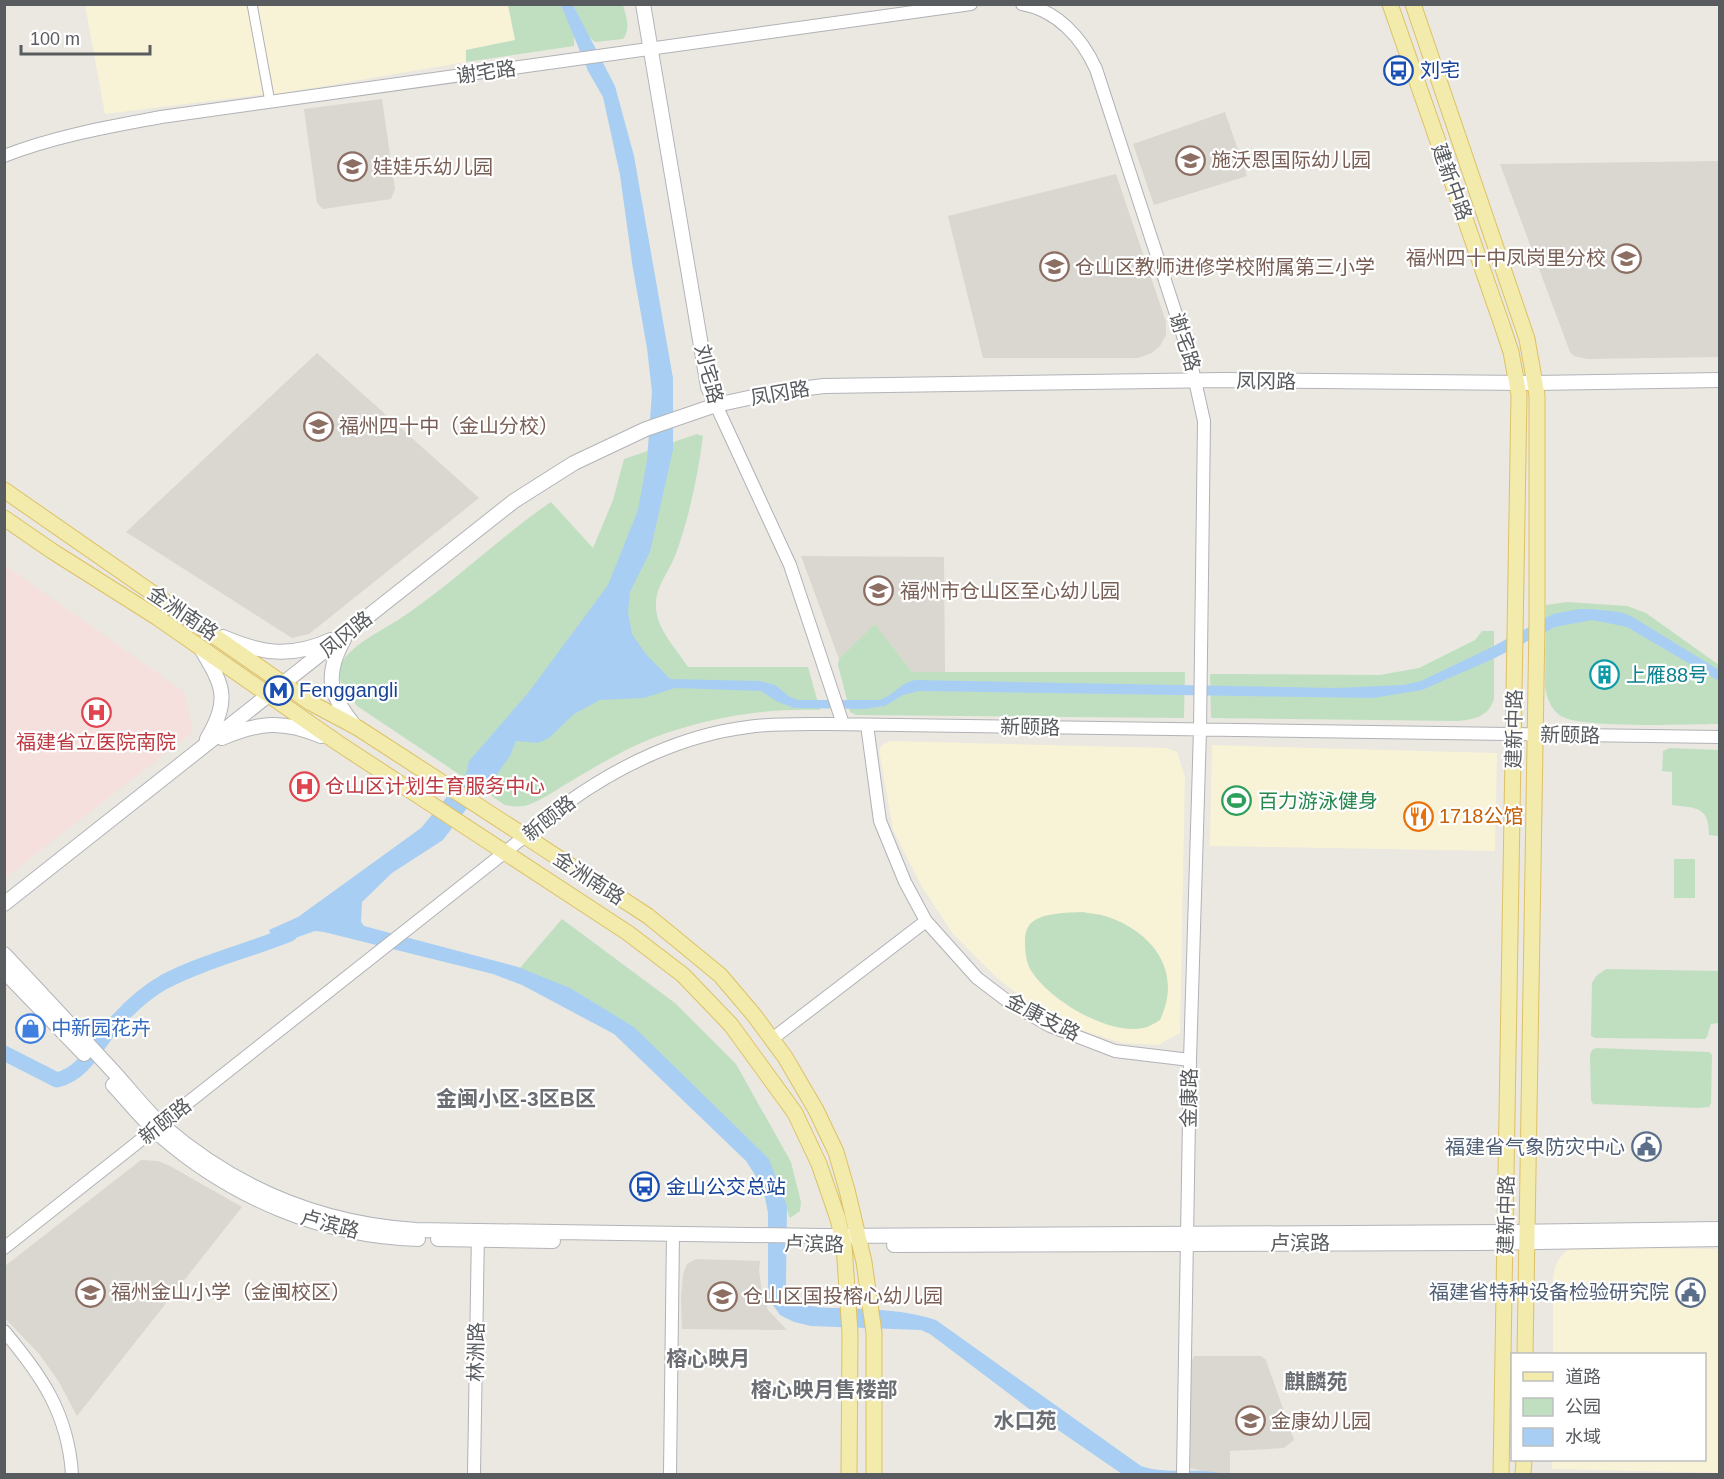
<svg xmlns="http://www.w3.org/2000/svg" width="1724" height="1479" font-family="Arial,'Noto Sans SC',sans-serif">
  <rect width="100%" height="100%" fill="#eae8e0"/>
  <path fill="#f8f2d7" d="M85,5H249L265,94L105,114Z
    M256,5H508L516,40L467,50L466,62L272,95Z
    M891,741L1167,748L1177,752L1185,777L1180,1033L1158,1045L1122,1043L1077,1029L1042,1013L996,977L953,934L922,887L893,830L879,750L882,745Z
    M1212,745L1497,753L1495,851L1210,846Z
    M1577,1247L1719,1249V1473L1552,1469V1460H1704V1354H1553V1278L1555,1267L1559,1259L1566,1251Z"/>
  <path fill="#d9d7cf" d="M382,99L395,189L391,199L323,209L317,203L304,109Z
    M1225,112L1247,176L1154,205L1133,144Z
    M1719,161V357L1587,359L1574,356L1570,352L1500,164Z
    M1116,174L1166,322V335L1160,346L1152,353L1138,358H983L948,216Z
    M317,353L479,498L309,634L292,638L126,532Z
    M801,556L944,557L945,672H912L875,625L839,659Z
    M141,1160L158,1161L170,1166L242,1207L77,1416L59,1382L40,1355L5,1318V1266Z
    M696,1259L760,1261L759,1270L762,1293L768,1310L787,1330L682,1329L681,1299L683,1274L687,1264Z
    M1194,1356H1261L1266,1360L1294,1440L1284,1448L1230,1451V1474H1216L1190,1468L1191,1362Z"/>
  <path fill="#f6e0dd" d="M5,565L184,692L193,732L5,878Z"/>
  <path fill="#c0dfc1" d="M508,5H561L574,33V46L466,62V50L515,40Z
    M573,5H623C626,16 631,29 623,39L595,42L588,36Z
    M697,434L703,436C698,475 689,519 675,556C669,571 656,587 656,603C654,627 677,649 688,667H808L820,710C763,708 706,718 653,738C623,750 596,766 568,783C554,791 540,802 524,806C518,807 511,806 505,805L357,706C349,694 334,681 341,665C349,646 381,631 398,620C452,585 498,538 551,502L593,548L613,500L624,459Z
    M1567,602L1627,606L1646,613L1719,665V724C1689,724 1581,729 1561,716C1552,711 1547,698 1545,688L1546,605Z
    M875,624L912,672H1185L1184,718L856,715L850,712L838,665L839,659Z
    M1482,631H1494V699C1489,716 1475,719 1459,721L1211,718L1210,674L1380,675L1419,668L1475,640Z
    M1670,748L1719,750V836L1709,835C1709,806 1696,808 1672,805V772L1662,771L1663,751Z
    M1674,859H1695V898H1674Z
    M1083,912C1092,914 1102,914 1111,918C1156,935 1182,974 1160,1020C1155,1023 1149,1027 1143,1028C1108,1035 1051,1001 1032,972C1026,963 1025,952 1025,941C1025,936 1026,929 1030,924C1042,912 1067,913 1083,912Z
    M562,919L675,1003L736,1064L791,1162L801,1202L800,1211L790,1218L767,1159L676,1073L519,969Z
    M1606,969L1719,971V1023L1711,1024L1707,1037L1705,1039L1595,1038L1591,1036L1592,983L1596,976Z
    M1596,1048L1709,1052L1712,1055L1711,1103L1709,1107L1698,1108L1593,1104L1591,1100L1590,1055L1592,1050Z"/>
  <path fill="#a8cff3" d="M561,5H573L615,86L634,156L673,378V450L650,552L630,592L628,612L632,634L646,654L670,679L760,681L775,685L790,697L798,700H879C894,696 901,681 917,680L1335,688L1403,685L1421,681L1492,647L1553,614L1579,609H1591L1620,612L1631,616L1719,670V681L1627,627L1592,620L1555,627L1493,659L1422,690L1373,698L919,691L903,695L885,706L864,709L794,708L776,701L761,691L675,688L644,698L600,700L574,714L549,738L538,743L516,741L510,756L495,777L483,787L443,840L392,873L362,902L361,922L364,926L518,967L570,988L634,1027L769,1159L787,1206L786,1284C789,1291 793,1298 800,1302C813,1309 832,1308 847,1308C877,1310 906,1310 936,1320L1141,1466C1167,1475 1197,1467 1224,1474H1122L1045,1421L930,1334L921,1330L811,1326L794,1322L780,1315L768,1298V1213L765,1198L757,1178L746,1161L614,1034L522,985L493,974L324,932L315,931L275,945L269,930L298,917L421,828L466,774L469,761L528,693L608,585L638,510L647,460L652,392L647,348L633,269L620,175L603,97L588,71Z"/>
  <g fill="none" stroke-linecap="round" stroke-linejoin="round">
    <path stroke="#a8cff3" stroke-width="15" d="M4,1053L57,1080C87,1073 97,1041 118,1020C130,1007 148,991 164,982C202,962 250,950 290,934"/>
    <defs>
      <path id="minor" d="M252,4L270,102"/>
      <path id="tertiary" d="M1022,4C1057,10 1082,38 1096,69L1189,354L1204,421L1200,730L1190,1060L1183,1474
        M4,156C55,136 108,127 161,117L971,4
        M716,405L790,565L843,724
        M867,725L880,821L905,882L926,921L977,978L1010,1003L1050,1026L1115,1051L1190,1060
        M772,1039L926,921
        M4,1248L567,803C620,765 683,735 748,727C775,723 803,724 830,724L1720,737
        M4,1331C42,1376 68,1414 72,1474
        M474,1474L478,1230
        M670,1474L673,1233"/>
      <path id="secondary" d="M643,4L708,387L716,405
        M223,637C262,654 291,658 331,640
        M344,639C324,676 329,694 354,725
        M200,647C223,685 231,698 207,739
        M222,738C259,722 283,720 321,736
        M4,904L514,501L574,463L646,429L716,405L776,392L824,386L1223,380L1536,383L1720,380
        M4,954C40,992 75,1030 110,1068C128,1087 144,1109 163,1126C235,1188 321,1224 416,1230L823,1236L1506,1232L1720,1229
        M4,971L84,1054
        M113,1085C129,1102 143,1120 160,1135C232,1198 323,1236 418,1239
        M438,1239L553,1241
        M894,1245L1479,1243L1720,1239"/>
      <path id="primary" d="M1390,4L1501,322L1511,352L1519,395L1501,1474
        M1413,4L1527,339L1537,395V623L1525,1354
        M4,490L311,703L358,728L648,916L720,975L754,1015L785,1057L816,1110L836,1152L847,1190L864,1262L874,1333V1474
        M4,518L52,551L158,618L338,743L628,933L683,975L731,1025L795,1113L819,1164L838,1219L844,1245L850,1333L849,1474
        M1523,1474L1524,1460"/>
    </defs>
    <use href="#minor" stroke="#b1b2b6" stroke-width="11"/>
    <use href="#tertiary" stroke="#b1b2b6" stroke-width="14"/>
    <use href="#secondary" stroke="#b2b4b9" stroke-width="16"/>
    <use href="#primary" stroke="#ddc166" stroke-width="17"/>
    <use href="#minor" stroke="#fff" stroke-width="9"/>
    <use href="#tertiary" stroke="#fff" stroke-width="12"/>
    <use href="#secondary" stroke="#fff" stroke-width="14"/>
    <use href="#primary" stroke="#f3ebac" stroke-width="15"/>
  </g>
  <defs>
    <symbol id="bus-ring" viewBox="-11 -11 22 22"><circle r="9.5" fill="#fff" stroke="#1a4fb4" stroke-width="1.5"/><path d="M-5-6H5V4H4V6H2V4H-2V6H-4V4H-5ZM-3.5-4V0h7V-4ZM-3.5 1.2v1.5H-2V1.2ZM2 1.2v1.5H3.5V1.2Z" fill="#1a4fb4"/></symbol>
    <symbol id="school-ring" viewBox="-11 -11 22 22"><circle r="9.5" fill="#fff" stroke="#8d6e63" stroke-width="1.5"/><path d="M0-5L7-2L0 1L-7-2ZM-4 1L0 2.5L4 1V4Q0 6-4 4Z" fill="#8d6e63"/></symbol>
    <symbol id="building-ring" viewBox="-11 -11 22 22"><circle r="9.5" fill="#fff" stroke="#0f9aa8" stroke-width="1.5"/><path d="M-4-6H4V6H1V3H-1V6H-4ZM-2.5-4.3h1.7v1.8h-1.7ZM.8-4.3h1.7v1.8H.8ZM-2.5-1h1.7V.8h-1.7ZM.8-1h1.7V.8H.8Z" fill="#0f9aa8"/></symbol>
    <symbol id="metro-ring" viewBox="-11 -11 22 22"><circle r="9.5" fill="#fff" stroke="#1a4fb4" stroke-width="1.5"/><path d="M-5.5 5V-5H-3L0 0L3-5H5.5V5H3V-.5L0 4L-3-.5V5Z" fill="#1a4fb4"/></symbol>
    <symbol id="hospital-ring" viewBox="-11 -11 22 22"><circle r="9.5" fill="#fff" stroke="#e0444e" stroke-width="1.5"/><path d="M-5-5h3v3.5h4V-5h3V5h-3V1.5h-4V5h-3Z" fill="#e0444e"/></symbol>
    <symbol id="stadium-ring" viewBox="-11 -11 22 22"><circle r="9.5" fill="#fff" stroke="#2e9e5b" stroke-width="1.5"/><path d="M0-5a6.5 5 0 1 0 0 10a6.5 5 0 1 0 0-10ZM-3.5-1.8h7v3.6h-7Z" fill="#2e9e5b"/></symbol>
    <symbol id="restaurant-ring" viewBox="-11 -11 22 22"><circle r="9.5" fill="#fff" stroke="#e8710a" stroke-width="1.5"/><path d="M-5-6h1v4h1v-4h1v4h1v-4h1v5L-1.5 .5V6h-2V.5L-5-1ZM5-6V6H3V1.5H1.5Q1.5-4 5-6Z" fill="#e8710a"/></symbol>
    <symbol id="shop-ring" viewBox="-11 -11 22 22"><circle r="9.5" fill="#fff" stroke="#3f7fe0" stroke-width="1.5"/><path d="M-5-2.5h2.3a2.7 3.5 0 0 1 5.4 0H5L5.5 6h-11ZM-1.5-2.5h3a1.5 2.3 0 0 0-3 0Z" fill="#3f7fe0"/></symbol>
    <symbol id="civic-ring" viewBox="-11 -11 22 22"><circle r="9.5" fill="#fff" stroke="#5c6f8a" stroke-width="1.5"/><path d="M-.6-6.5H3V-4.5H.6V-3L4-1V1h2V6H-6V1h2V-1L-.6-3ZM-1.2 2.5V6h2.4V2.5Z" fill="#5c6f8a"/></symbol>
  </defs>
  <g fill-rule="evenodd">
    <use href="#bus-ring" x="1382" y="54" width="33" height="33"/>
    <use href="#school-ring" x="1174" y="144" width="33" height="33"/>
    <use href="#school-ring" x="336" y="150" width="33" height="33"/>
    <use href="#school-ring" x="1610" y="242" width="33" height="33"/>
    <use href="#school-ring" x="1038" y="250" width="33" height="33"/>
    <use href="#school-ring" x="302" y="410" width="33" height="33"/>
    <use href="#school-ring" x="862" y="574" width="33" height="33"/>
    <use href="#building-ring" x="1588" y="658" width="33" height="33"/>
    <use href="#metro-ring" x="262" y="674" width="33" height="33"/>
    <use href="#hospital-ring" x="80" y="696" width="33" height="33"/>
    <use href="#hospital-ring" x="288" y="770" width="33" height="33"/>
    <use href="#stadium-ring" x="1220" y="784" width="33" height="33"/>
    <use href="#restaurant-ring" x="1402" y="800" width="33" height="33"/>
    <use href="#shop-ring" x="14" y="1012" width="33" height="33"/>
    <use href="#civic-ring" x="1630" y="1130" width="33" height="33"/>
    <use href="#bus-ring" x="628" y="1170" width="33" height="33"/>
    <use href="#school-ring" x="74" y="1276" width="33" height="33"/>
    <use href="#civic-ring" x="1674" y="1276" width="33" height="33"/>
    <use href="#school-ring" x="706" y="1280" width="33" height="33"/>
    <use href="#school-ring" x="1234" y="1404" width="33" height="33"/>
  </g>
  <g text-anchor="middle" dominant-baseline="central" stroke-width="4.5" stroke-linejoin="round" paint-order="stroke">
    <g font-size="20" fill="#164399" stroke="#fff" text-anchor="start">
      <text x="1420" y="70">刘宅</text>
      <text x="299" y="690">Fenggangli</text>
      <text x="666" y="1187">金山公交总站</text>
    </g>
    <g font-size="20" fill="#595c5f" stroke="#fff">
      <text transform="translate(486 72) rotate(-8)">谢宅路</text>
      <text transform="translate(1452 182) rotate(70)">建新中路</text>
      <text transform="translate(1185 342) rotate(73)">谢宅路</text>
      <text transform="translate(709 374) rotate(76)">刘宅路</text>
      <text transform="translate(1266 381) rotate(1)">凤冈路</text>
      <text transform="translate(780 393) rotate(-10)">凤冈路</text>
      <text transform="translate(183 613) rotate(34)">金洲南路</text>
      <text transform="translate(346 634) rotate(-39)">凤冈路</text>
      <text transform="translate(1030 727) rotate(1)">新颐路</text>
      <text transform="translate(1514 729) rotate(-89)">建新中路</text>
      <text transform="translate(1570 735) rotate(1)">新颐路</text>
      <text transform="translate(549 818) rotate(-38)">新颐路</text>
      <text transform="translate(589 878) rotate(33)">金洲南路</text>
      <text transform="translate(1043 1017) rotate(27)">金康支路</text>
      <text transform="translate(1189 1098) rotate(-89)">金康路</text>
      <text transform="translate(165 1121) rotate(-39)">新颐路</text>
      <text transform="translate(1506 1215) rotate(-89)">建新中路</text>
      <text transform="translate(330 1224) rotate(15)">卢滨路</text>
      <text x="1300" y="1243">卢滨路</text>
      <text transform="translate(814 1244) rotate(1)">卢滨路</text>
      <text transform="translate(476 1352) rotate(-89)">林洲路</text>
    </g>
    <g font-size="20" fill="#785e54" stroke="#fff" text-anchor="start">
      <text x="1211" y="160">施沃恩国际幼儿园</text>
      <text x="373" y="167">娃娃乐幼儿园</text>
      <text x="1606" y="258" text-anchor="end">福州四十中凤岗里分校</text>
      <text x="1075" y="267">仓山区教师进修学校附属第三小学</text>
      <text x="339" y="426">福州四十中（金山分校）</text>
      <text x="900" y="591">福州市仓山区至心幼儿园</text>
      <text x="111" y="1292">福州金山小学（金闽校区）</text>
      <text x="743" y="1296">仓山区国投榕心幼儿园</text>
      <text x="1271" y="1421">金康幼儿园</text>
    </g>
    <g font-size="20" fill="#0d838f" stroke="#fff" text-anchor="start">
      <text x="1626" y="675">上雁88号</text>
    </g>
    <g font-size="20" fill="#be3a42" stroke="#fff">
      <text x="96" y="742">福建省立医院南院</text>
      <text x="325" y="786" text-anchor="start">仓山区计划生育服务中心</text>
    </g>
    <g font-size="20" fill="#27864d" stroke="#fff" text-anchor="start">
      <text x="1258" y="801">百力游泳健身</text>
    </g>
    <g font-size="20" fill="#c56008" stroke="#fff" text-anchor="start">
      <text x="1439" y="816">1718公馆</text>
    </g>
    <g font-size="20" fill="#366cbe" stroke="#fff" text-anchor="start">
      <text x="51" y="1028">中新园花卉</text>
    </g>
    <g font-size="20" fill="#4e5e75" stroke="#fff" text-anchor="end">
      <text x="1625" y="1147">福建省气象防灾中心</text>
      <text x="1669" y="1292">福建省特种设备检验研究院</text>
    </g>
    <g font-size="21" font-weight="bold" fill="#6a6d71" stroke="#fff">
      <text x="516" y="1098">金闽小区-3区B区</text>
      <text x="708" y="1358">榕心映月</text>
      <text x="1316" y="1381">麒麟苑</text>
      <text x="824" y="1389">榕心映月售楼部</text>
      <text x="1025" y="1420">水口苑</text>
    </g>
  </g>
  <rect width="1724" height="1479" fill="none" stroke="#595c5f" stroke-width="12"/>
  <rect x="1511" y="1353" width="195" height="108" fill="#ffffff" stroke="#bdbebf" stroke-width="1.5"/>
  <rect x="1523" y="1372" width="30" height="9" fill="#f3ebac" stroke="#bdbebf" stroke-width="1.5"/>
  <text x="1565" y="1383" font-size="18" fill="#595c5f">道路</text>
  <rect x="1523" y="1398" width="30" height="18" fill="#c0dfc1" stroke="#bdbebf" stroke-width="1.5"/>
  <text x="1565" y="1413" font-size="18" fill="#595c5f">公园</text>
  <rect x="1523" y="1428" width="30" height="18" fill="#a8cff3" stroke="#bdbebf" stroke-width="1.5"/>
  <text x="1565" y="1443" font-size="18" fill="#595c5f">水域</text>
  <path d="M21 45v9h129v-9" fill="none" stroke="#595c5f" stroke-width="3"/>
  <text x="30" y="45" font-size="18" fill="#595c5f" stroke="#ffffff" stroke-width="4.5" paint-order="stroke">100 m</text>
</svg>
